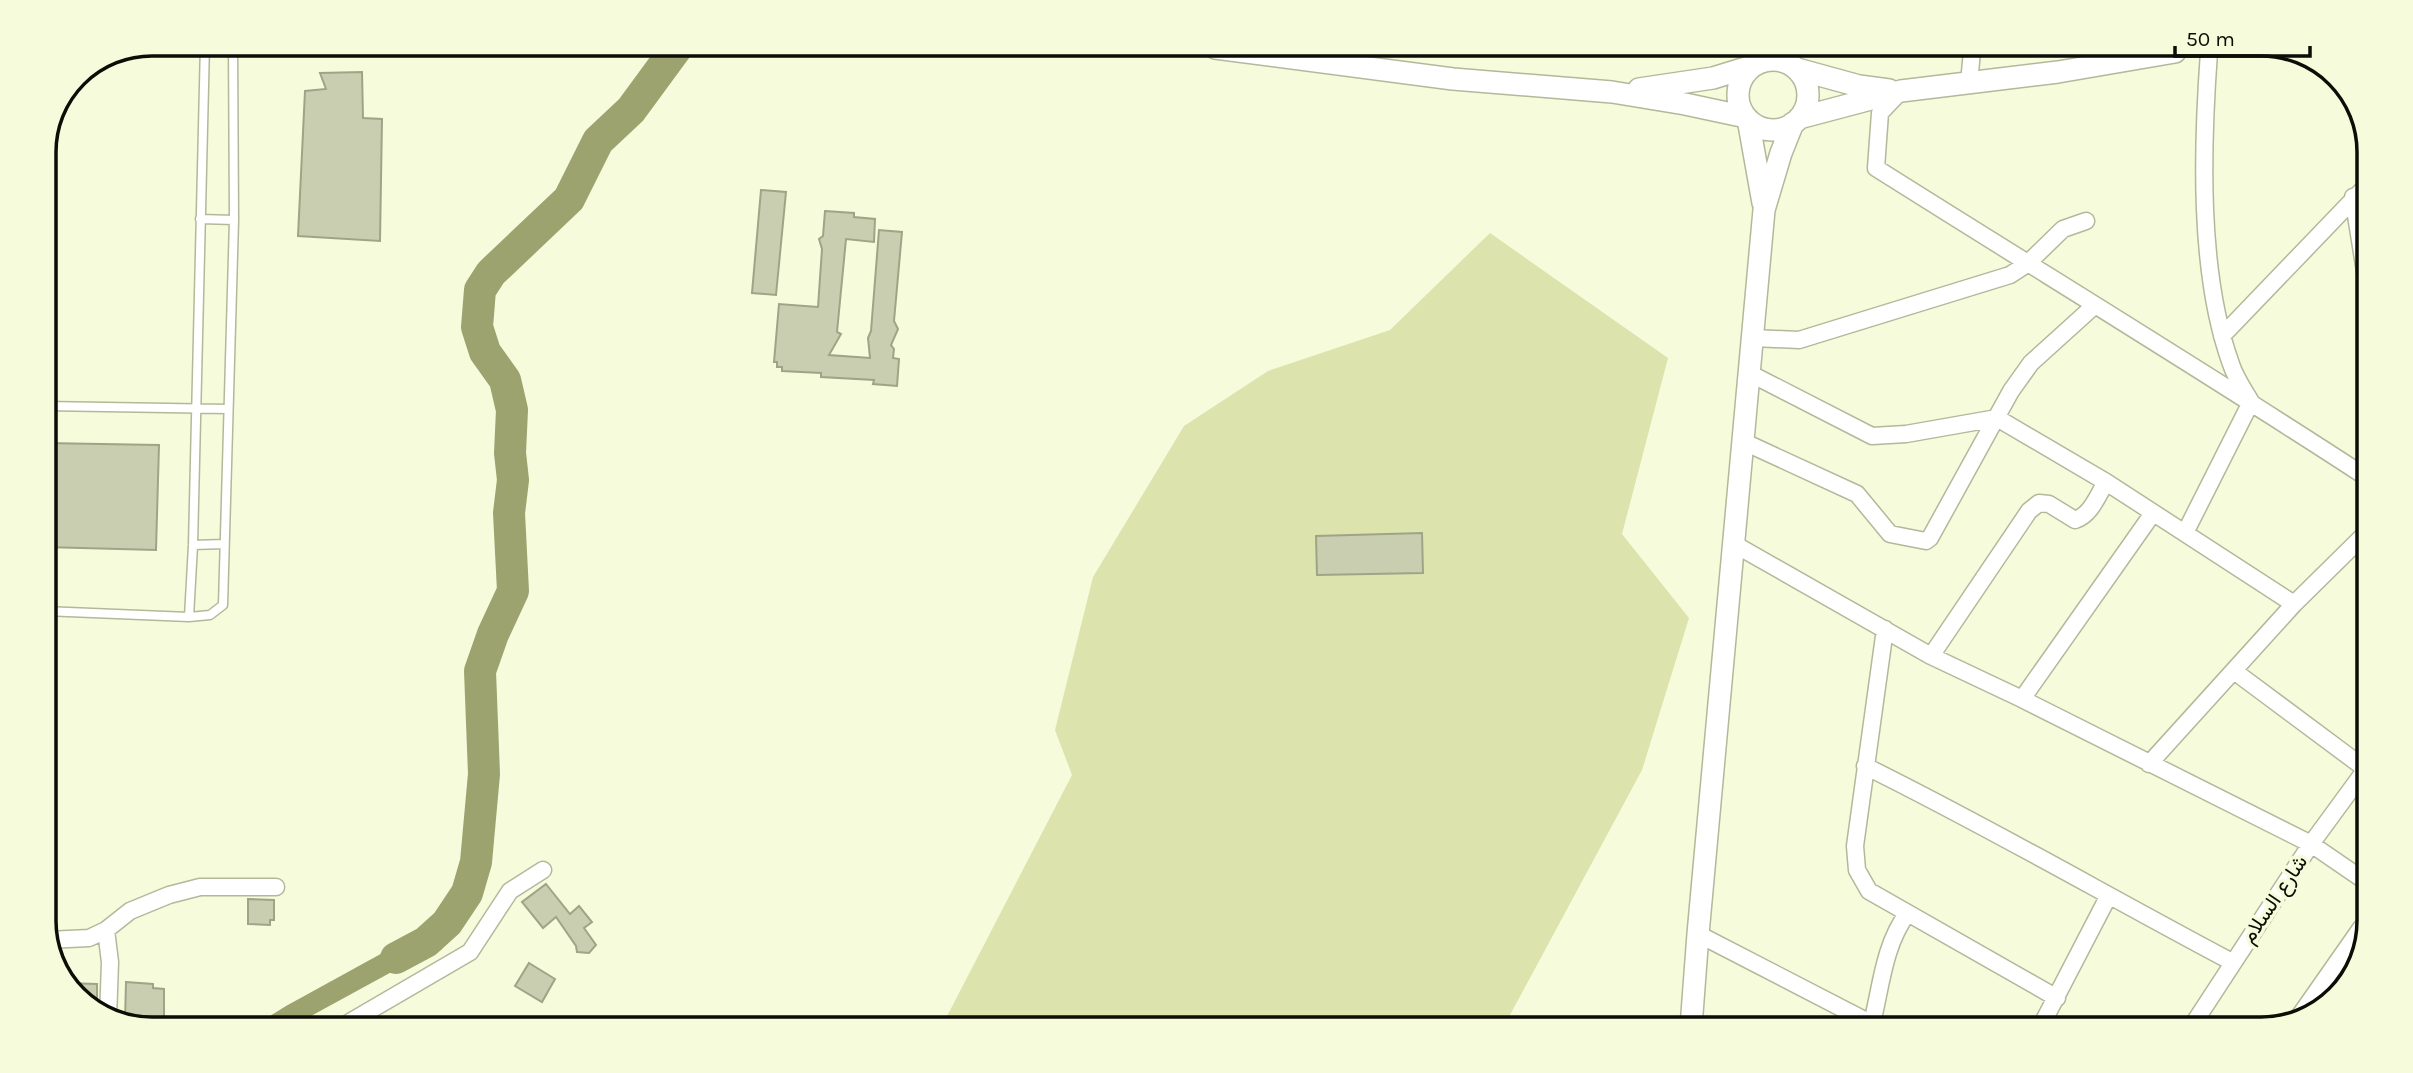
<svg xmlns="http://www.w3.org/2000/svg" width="2413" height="1073" font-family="Karla,Vazirmatn,sans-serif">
  <rect width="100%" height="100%" fill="#f6fbdc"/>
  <path fill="#dce3ad" d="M1490,233L1668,358L1622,534L1689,618L1642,770L1504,1026L943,1024L1072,775L1055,730L1093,577L1184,426L1268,371L1390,330Z"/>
  <path fill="#9ca36e" d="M423,925L442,950L430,951L300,1022L262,1021L286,1006L417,934Z"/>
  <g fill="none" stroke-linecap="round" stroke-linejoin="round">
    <path stroke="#9ca36e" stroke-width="32" d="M396,958L426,942L447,923L467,893L476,862L484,774L480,671L493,634L513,591L509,513L513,480L510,453L512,410L505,380L485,352L477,327L480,290L491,273L569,199L598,141L631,110L678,46"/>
  </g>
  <path fill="#caceb0" stroke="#9fa487" stroke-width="2" d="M362,72L363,118L382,119L380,241L298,236L305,91L326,89L320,73Z
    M761,190L786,192L776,295L752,293Z
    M825,211L854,213V217L875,219L874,242L846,239L837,332L841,334L829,355L870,358L868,338L871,331L879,230L902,232L894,321L898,329L891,345L894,349L893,358L899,359L897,386L873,384L874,380L821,377V373L782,371V367H777V362H774L779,304L818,307L822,249L819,239L823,236Z
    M44,443L159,445L156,550L44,547Z
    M1422,533L1423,573L1317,575L1316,536Z
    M546,884L570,914L579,906L592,922L584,928L596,945L589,953L577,952L576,946L556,917L543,928L522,902Z
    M248,899L274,900V920H270V925L248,924Z
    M529,963L555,979L542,1002L515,986Z
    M126,982L153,984V988L164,989V1021H125Z
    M65,983L97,984V1011L66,987Z"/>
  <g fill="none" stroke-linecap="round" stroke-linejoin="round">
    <defs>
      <path id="lane" d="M200,219L234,220
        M44,406L228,409
        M193,545L224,544
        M44,611L189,617L210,615L223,605L234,220L233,44
        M189,617L193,545L205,44"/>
      <path id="street" d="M1787,50L1792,65
        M1755,65L1759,50
        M1969,83L1972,51
        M1901,91L1880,113L1876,168C2039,271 2204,371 2366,477
        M2353,197L2368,290
        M2222,336L2369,183
        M1752,338L1799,340L2010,275L2027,264L2063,229L2086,221
        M1749,373L1872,436L1906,434L1997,418L2106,482L2294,604
        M1742,441L1857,494L1890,534L1926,541L1930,538L2011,391L2031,363L2094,306
        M2185,533L2251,402C2244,390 2235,377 2231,364C2198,273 2202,148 2209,52
        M1734,544L1931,656L2022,699L2311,844L2362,879
        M1885,629L1855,846L1857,870L1869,891L2057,998
        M1931,656L2029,511L2039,503L2049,504L2075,520C2091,515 2098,495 2106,482
        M2234,671L2363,767
        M2022,699L2153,513
        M2149,764L2294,604L2365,534
        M1865,766C1989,827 2109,897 2232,962
        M106,930L110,962L108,1019
        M1698,934L1880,1028
        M48,940L89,938L106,930L130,911L169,895L200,887H276
        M2298,1018L2361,928
        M350,1022L470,952L510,891L543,870
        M1872,1023C1881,987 1884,945 1907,914
        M2040,1028L2108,897
        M2190,1029L2311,844L2363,773"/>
      <path id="secondary" d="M1215,48L1453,79L1612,92L1685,104L1746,117
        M1738 95a35 35 0 1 1 70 0a35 35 0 1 1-70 0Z
        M1797,69L1859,86L1889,90
        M1639,89L1713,78L1752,66
        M1799,118L1901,91L2058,72L2175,52
        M1748,119L1763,203
        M1691,1027L1698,934L1764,210L1781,153L1793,123"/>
    </defs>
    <use href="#lane" stroke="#b4b89b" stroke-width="11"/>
    <use href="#street" stroke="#b4b89b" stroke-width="19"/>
    <use href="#secondary" stroke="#b4b89b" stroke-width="24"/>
    <use href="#lane" stroke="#fff" stroke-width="8"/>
    <use href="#street" stroke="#fff" stroke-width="16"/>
    <use href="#secondary" stroke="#fff" stroke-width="21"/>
  </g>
  <g text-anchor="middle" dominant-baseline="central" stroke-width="7" stroke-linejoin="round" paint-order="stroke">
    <g font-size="21" fill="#0c0d04" stroke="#f6fbdc">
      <text transform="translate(2274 899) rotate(-56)">شارع السلام</text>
    </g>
  </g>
  <path d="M0 0H2413V1073H0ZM152 56H2261A96 96 0 0 1 2357 152V921A96 96 0 0 1 2261 1017H152A96 96 0 0 1 56 921V152A96 96 0 0 1 152 56Z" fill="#f6fbdc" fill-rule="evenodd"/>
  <path fill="none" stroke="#0c0d04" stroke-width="3.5" d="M152 56H2261A96 96 0 0 1 2357 152V921A96 96 0 0 1 2261 1017H152A96 96 0 0 1 56 921V152A96 96 0 0 1 152 56Z"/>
  <path d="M2175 46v10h135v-10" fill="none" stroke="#0c0d04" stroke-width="3.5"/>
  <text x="2186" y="46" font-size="21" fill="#0c0d04" stroke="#f6fbdc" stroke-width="5" paint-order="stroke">50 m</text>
</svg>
